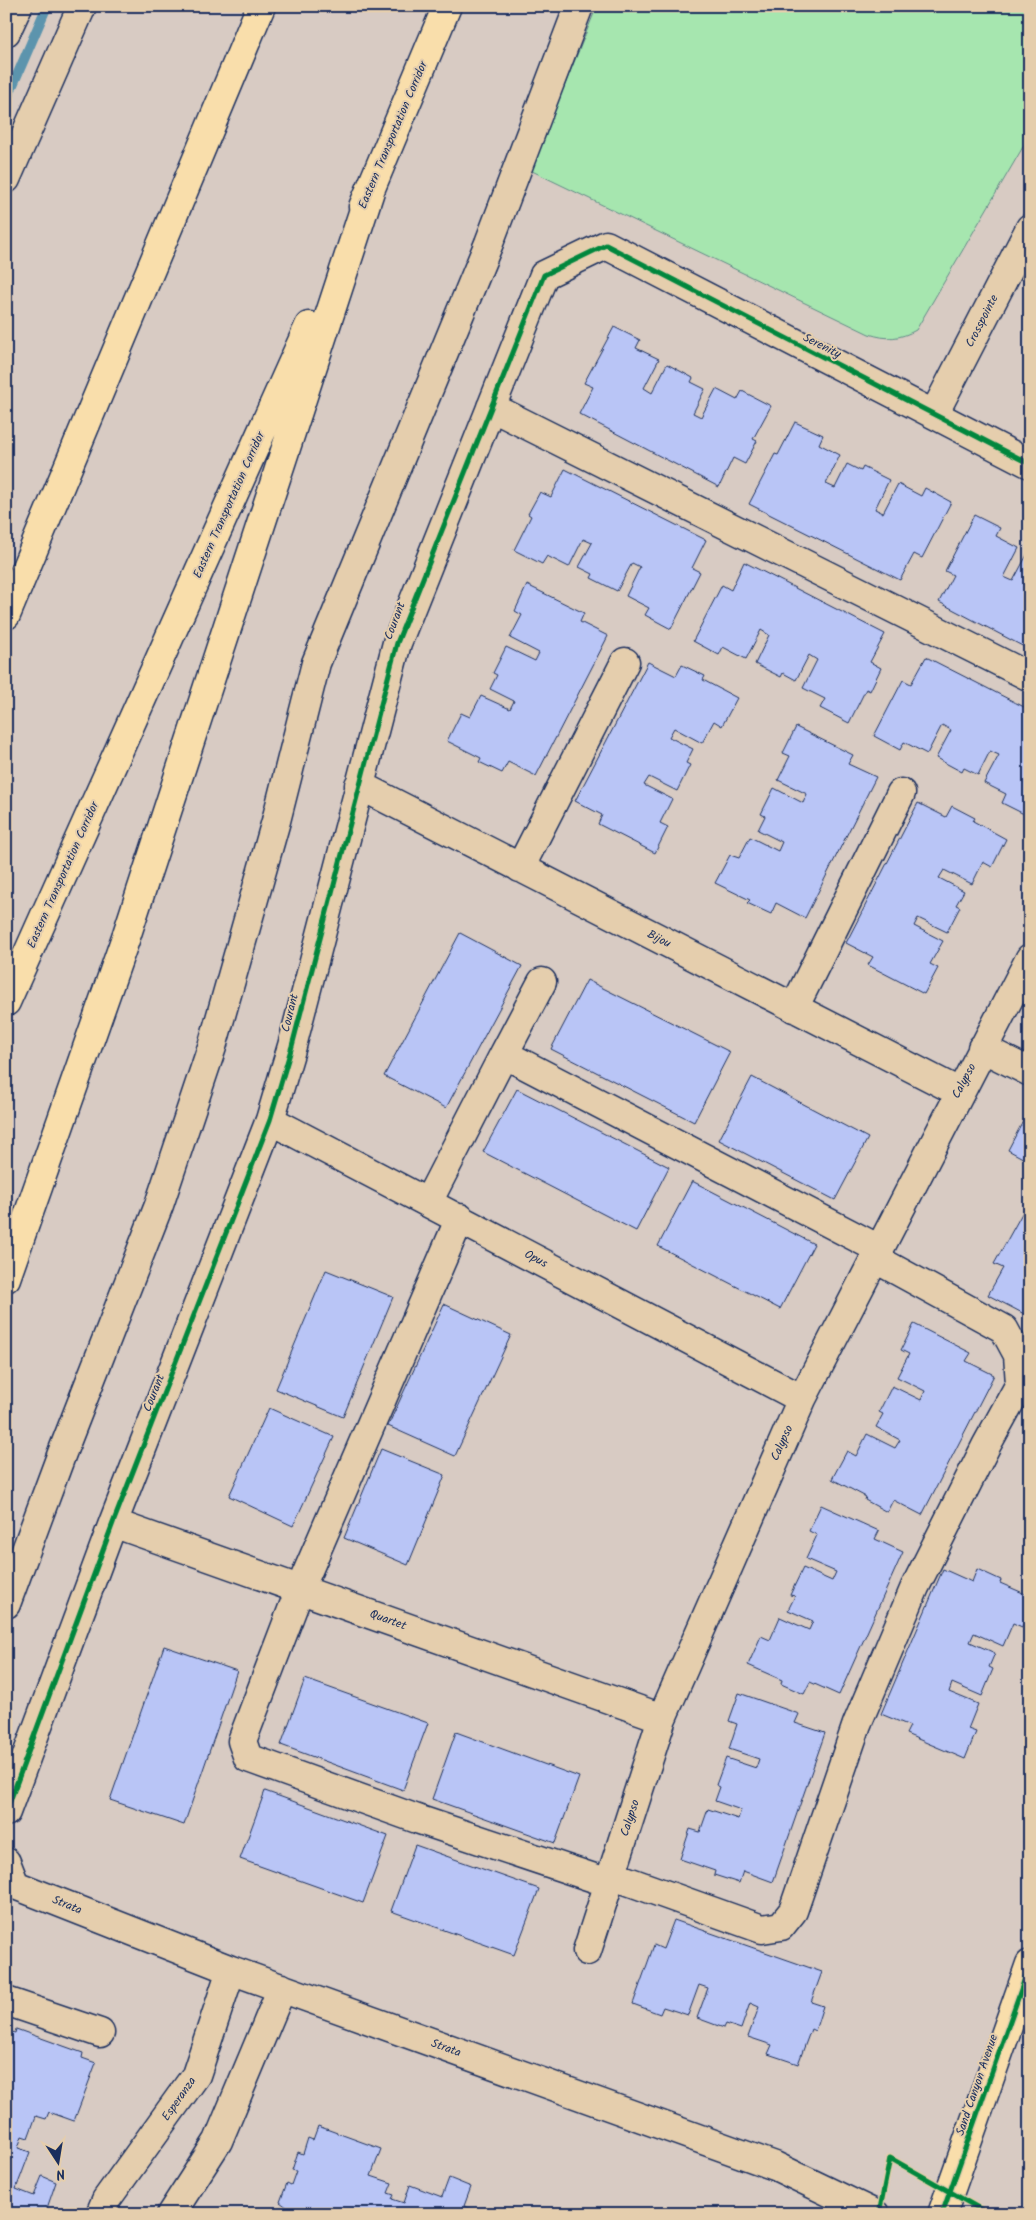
<svg xmlns="http://www.w3.org/2000/svg" width="1036" height="2220" font-family="Kalam,sans-serif">
  <rect width="100%" height="100%" fill="#d8cbc3"/>
  <filter id="ink" filterUnits="userSpaceOnUse"><feTurbulence type="fractalNoise" baseFrequency=".02" numOctaves="2"/><feDisplacementMap in="SourceGraphic" scale="10" xChannelSelector="R" yChannelSelector="G"/><feConvolveMatrix kernelMatrix="1 2 1 2 8 2 1 2 1" color-interpolation-filters="sRGB"/></filter>
  <g filter="url(#ink)">
    <path fill="#a6e6af" stroke="#608a86" d="M597,6H1030V135L916,330C900,339 887,340 869,334L530,170Z"/>
    <g fill="none" stroke-linecap="round" stroke-linejoin="round">
      <path stroke="#5c94ad" stroke-width="10" d="M6,101L47,6"/>
    </g>
    <path fill="#b9c5f6" stroke="#1b2f5e" d="M614,327L640,340L636,348L659,359L644,388L652,393L667,364L693,378L691,382L705,389L693,413L701,417L716,389L737,400L742,391L771,406L753,439L757,441L745,464L733,458L719,487L579,414L593,387L584,383Z
      M795,422L823,435L819,444L840,455L826,484L835,488L847,464L861,471L863,467L889,480L875,509L883,513L898,484L921,496L925,488L951,502L922,558L914,554L900,580L749,504L775,454L778,455Z
      M565,469L706,540L692,568L700,572L671,629L645,615L649,608L626,596L640,567L632,563L617,591L591,578L593,574L579,567L592,543L583,539L569,567L547,556L542,564L514,550L531,516L528,514L540,492L551,497Z
      M974,515L1000,528L996,536L1019,548L1004,577L1013,581L1028,553L1030,554V650L939,602L953,575L945,571Z
      M744,562L885,634L870,662L881,668L870,691L866,689L849,723L820,708L825,699L803,688L817,660L809,655L796,680L783,673L781,677L755,664L769,635L761,630L746,659L723,647L719,655L693,641L722,585L731,590Z
      M527,585L584,613L580,622L608,636L536,776L508,762L502,773L479,762L481,758L447,741L461,713L470,717L481,696L510,709L514,701L490,689L497,675L493,673L506,647L535,661L539,653L510,638L522,615L515,611Z
      M926,657L1030,710V817L1002,803L1006,794L984,783L999,755L990,751L978,775L964,768L962,772L936,758L951,730L942,725L927,754L904,742L900,750L874,736L903,680L911,684Z
      M648,662L676,676L682,665L705,676L703,680L737,698L722,726L714,721L702,743L674,728L669,737L693,749L686,763L690,765L677,791L649,777L644,785L672,799L660,823L668,827L655,853L598,824L602,815L575,801Z
      M796,727L853,755L848,764L876,777L805,918L776,903L771,914L747,903L750,900L715,883L730,855L739,858L750,837L778,851L782,842L758,830L765,816L761,814L774,788L803,803L807,794L778,780L790,756L783,753Z
      M918,803L946,817L952,806L975,818L973,821L1006,839L992,867L983,862L972,884L944,870L939,878L964,891L956,905L960,907L947,932L918,918L914,926L943,941L930,964L938,968L924,994L868,965L873,957L846,943Z
      M460,933L522,966L446,1108L384,1076Z
      M587,980L730,1052L694,1122L551,1049Z
      M752,1077L868,1138L835,1200L719,1140Z
      M517,1089L669,1167L636,1231L483,1152Z
      M1030,1108V1162L1008,1150Z
      M692,1181L814,1244L780,1309L658,1246Z
      M1025,1208L1030,1211V1317L988,1295L1003,1268L994,1264Z
      M326,1270L393,1297L343,1417L276,1389Z
      M444,1304L511,1335L455,1456L388,1426Z
      M914,1324L971,1353L966,1361L994,1375L922,1515L893,1500L887,1512L865,1500L866,1497L832,1479L847,1451L856,1456L867,1434L895,1448L900,1440L876,1427L883,1414L879,1412L892,1386L921,1400L925,1391L897,1377L909,1354L901,1350Z
      M269,1408L334,1437L293,1526L229,1496Z
      M381,1449L445,1475L408,1565L344,1538Z
      M821,1505L879,1531L875,1539L903,1552L839,1695L810,1682L804,1694L781,1684L782,1680L748,1665L761,1636L770,1640L780,1617L809,1630L813,1621L788,1610L795,1596L790,1595L803,1568L832,1581L836,1572L806,1559L817,1535L809,1531Z
      M943,1569L972,1582L977,1569L1001,1580L1000,1583L1030,1596V1609L1022,1627L1013,1623L1003,1646L974,1633L970,1642L995,1653L989,1667L993,1669L982,1696L952,1683L949,1692L978,1704L968,1729L976,1732L965,1759L906,1734L910,1726L881,1714Z
      M164,1646L237,1671L184,1825L110,1800Z
      M305,1679L428,1723L403,1790L281,1745Z
      M739,1693L799,1714L795,1723L825,1733L773,1882L743,1871L739,1883L714,1875L715,1871L680,1859L690,1829L700,1832L708,1809L738,1819L741,1810L715,1801L720,1787L716,1785L726,1758L756,1768L759,1759L729,1749L737,1724L729,1721Z
      M456,1732L579,1777L555,1843L432,1799Z
      M265,1791L388,1836L363,1903L240,1859Z
      M415,1845L539,1889L514,1955L391,1911Z
      M674,1920L822,1972L811,2002L823,2006L815,2031L811,2029L798,2064L768,2054L772,2045L748,2037L759,2007L750,2003L741,2029L726,2024L724,2028L697,2018L708,1988L699,1985L688,2015L663,2007L660,2014L633,2004L654,1945L663,1949Z
      M16,2029L83,2053L82,2058L96,2063L74,2121L49,2112L46,2119L36,2116L28,2138L22,2136L18,2148L30,2152L16,2189L34,2196L42,2176L56,2182L45,2214H6V2030L15,2033Z
      M318,2126L381,2149L371,2176L392,2183L388,2193L394,2195L392,2199L404,2203L410,2185L442,2197L449,2178L471,2187L464,2206L487,2214H285L288,2208L280,2202L287,2183L291,2185L296,2171L292,2170L298,2152L303,2154L308,2138L313,2140Z"/>
    <g fill="none" stroke-linecap="round" stroke-linejoin="round">
      <defs>
        <path id="minor" d="M6,32L18,6
          M6,179L82,6
          M491,407L1030,677
          M934,414L1030,228
          M359,785L959,1092
          M520,868L625,662
          M794,1008L901,793
          M982,1048L1030,1072
          M504,1054L542,982
          M270,1120L802,1399
          M428,1202L504,1054L879,1249
          M460,1218L300,1589L242,1741L248,1758L420,1820L609,1883
          M113,1523L662,1718
          M6,1604L62,1453L159,1205L212,1047L276,821L316,663L489,243L579,6
          M6,1812L113,1523L270,1120L292,1046L397,643L544,275L606,245L1030,464
          M6,1862L15,1885L231,1970L775,2166L875,2214
          M611,1875L762,1929L781,1926L793,1911L857,1724L915,1587L986,1446L1020,1384L1018,1355L1004,1329L874,1258
          M587,1951L662,1718L802,1399L1030,958
          M6,2001L100,2033
          M100,2214L106,2200L196,2075L231,1970
          M171,2214L218,2141L282,1988"/>
        <path id="major" d="M942,2214L1030,1964"/>
        <path id="highway" d="M363,207L447,6
          M6,615L261,6
          M6,1002L309,326
          M6,1278L126,937L370,191"/>
      </defs>
      <use href="#minor" stroke="#1b2f5e" stroke-width="31"/>
      <use href="#major" stroke="#1b2f5e" stroke-width="31"/>
      <use href="#highway" stroke="#1b2f5e" stroke-width="31"/>
      <use href="#minor" stroke="#e5cead" stroke-width="28"/>
      <use href="#major" stroke="#f9deab" stroke-width="28"/>
      <use href="#highway" stroke="#f9deab" stroke-width="28"/>
      <defs>
        <path id="cycleway" d="M6,1812L113,1523L270,1120L292,1046L397,643L544,275L606,245L1030,464
          M879,2214L890,2158L989,2214
          M942,2214L1030,1964"/>
      </defs>
      <use href="#cycleway" stroke="#e5cead" stroke-width="8"/>
      <use href="#cycleway" stroke="#00873e" stroke-width="5"/>
    </g>
  </g>
  <g text-anchor="middle" dominant-baseline="central" stroke-width="4" stroke-linejoin="round" paint-order="stroke">
    <g font-size="12" fill="#1b2f5e" stroke="#e5cead">
      <text transform="translate(393 135) rotate(-67)">Eastern Transportation Corridor</text>
      <text transform="translate(982 321) rotate(-63)">Crosspointe</text>
      <text transform="translate(822 346) rotate(27)">Serenity</text>
      <text transform="translate(229 505) rotate(-66)">Eastern Transportation Corridor</text>
      <text transform="translate(395 621) rotate(-69)">Courant</text>
      <text transform="translate(63 875) rotate(-66)">Eastern Transportation Corridor</text>
      <text transform="translate(659 939) rotate(27)">Bijou</text>
      <text transform="translate(290 1013) rotate(-76)">Courant</text>
      <text transform="translate(964 1081) rotate(-62)">Calypso</text>
      <text transform="translate(536 1259) rotate(28)">Opus</text>
      <text transform="translate(154 1393) rotate(-68)">Courant</text>
      <text transform="translate(782 1443) rotate(-66)">Calypso</text>
      <text transform="translate(388 1620) rotate(20)">Quartet</text>
      <text transform="translate(630 1818) rotate(-72)">Calypso</text>
      <text transform="translate(67 1905) rotate(22)">Strata</text>
      <text transform="translate(446 2048) rotate(20)">Strata</text>
      <text transform="translate(977 2085) rotate(-71)">Sand Canyon Avenue</text>
      <text transform="translate(179 2099) rotate(-55)">Esperanza</text>
    </g>
  </g>
  <rect width="1036" height="2220" fill="none" stroke="#e5cead" stroke-width="25"/>
  <rect x="12" y="12" width="1011" height="2195" fill="none" stroke="#1b2f5e" stroke-width="2" filter="url(#ink)"/>
  <g transform="translate(58 2162) rotate(168)" stroke="#e5cead" stroke-width="4" paint-order="stroke">
  <path d="M0-4L9 19L0 12L-9 19Z" fill="#1b2f5e"/>
  <text y="-8" font-size="14" font-weight="bold" text-anchor="middle" fill="#1b2f5e">N</text>
  </g>
</svg>
